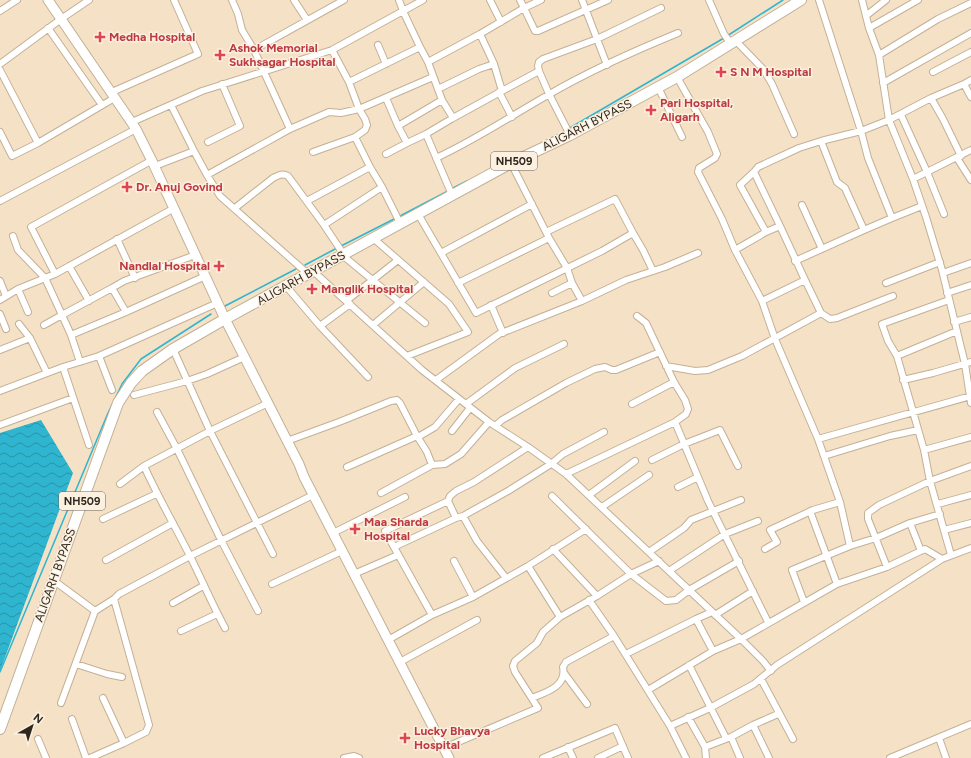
<svg xmlns="http://www.w3.org/2000/svg" width="971" height="758" font-family="Figtree,sans-serif">
  <defs>
    <pattern id="water-waves" width="16" height="10" patternUnits="userSpaceOnUse"><rect width="16" height="10" fill="#2fb5cf"/><path d="M0 5q4-4 8 0t8 0" fill="none" stroke="#2893a7"/></pattern>
  </defs>
  <rect width="100%" height="100%" fill="#f5e2c6"/>
  <path fill="url(#water-waves)" d="M41,420L73,473L0,671V433Z"/>
  <g fill="none" stroke-linecap="round" stroke-linejoin="round">
    <path stroke="#2fb5cf" stroke-width="1.5" d="M727,36L783,0
      M568,129L724,38
      M540,144L565,131
      M451,189L467,181
      M400,216L448,191
      M341,246L396,218
      M305,265L337,248
      M225,306L296,269
      M0,672L108,413L122,384L141,359L211,314"/>
    <defs>
      <path id="minor" d="M232,0L238,14L242,30L254,50
        M294,0L307,20
        M490,0L501,22
        M520,0L524,8L541,0
        M582,0L607,65
        M709,0L724,34L731,44
        M819,0L861,131L868,158L892,218L922,206
        M862,0L869,28L879,55L889,120L913,179L926,217L942,270L965,364L971,403
        M0,11L17,0
        M867,15L886,0
        M61,19L89,0
        M48,28L102,105
        M869,28L918,0
        M480,34L494,64L502,91L539,71
        M736,41L763,69L772,84L794,134
        M378,45L386,64
        M420,47L428,62L442,100L453,118L502,91
        M332,50L349,82L359,109L365,119L367,125L365,130L355,137
        M879,55L938,19L971,3
        M428,62L480,34L524,8L535,31H538L608,0
        M0,64L57,22
        M0,70L38,143
        M933,72L971,52
        M677,77L708,132L717,154L715,158L699,168L698,172L722,219L735,250L762,301L775,339L818,439L840,502L850,546
        M971,80L964,84L971,97
        M349,82L420,47L403,11L423,0
        M883,83L971,33
        M658,87L682,137
        M438,89L479,69L494,64
        M112,92L198,54L174,0
        M499,92L512,117
        M386,98L398,126L407,143L426,134
        M931,98L943,119L961,156
        M171,105L194,151
        M901,115L927,172L971,150
        M132,122L202,91L332,50L403,11L399,0
        M398,126L442,100
        M290,129L329,112L341,113L359,109L433,77
        M0,132L12,156L38,143L111,100
        M570,135L549,94L539,71L538,66L539,62L543,59L597,39L661,8
        M208,142L240,126L222,84
        M313,152L355,137L370,167
        M386,154L407,143
        M436,158C475,140 511,116 548,95C589,71 634,51 678,33
        M957,158L971,180
        M511,163L549,238L567,268L572,283L582,301L626,280L665,267L698,253
        M155,166L194,151L207,175L220,196L308,274
        M754,172L780,226
        M207,175L290,129L254,50L344,0
        M913,179L927,172L944,214
        M452,195L426,134L453,118
        M0,201L136,129
        M307,201L370,167L382,187
        M802,205L822,249
        M235,208L273,178C279,175 282,173 288,176L324,225L344,255
        M418,214L476,313L602,251L633,233L615,199L546,232
        M324,225L382,187L400,223
        M864,230L892,218
        M633,233L643,250L653,271
        M13,236L18,250L45,278L62,315L44,325
        M373,238L449,304L468,332L407,356
        M117,239L135,278
        M735,250L766,232
        M441,253L532,204
        M342,255L425,323
        M795,261L864,230L845,188L837,182L821,141
        M69,266L89,301
        M313,271L422,370L489,422L528,447L566,474L741,639L763,661L771,671
        M943,273L971,263
        M55,274L31,227L147,163
        M805,280L780,226L766,232L740,185L754,172L758,167L799,148L821,141L861,131L889,120L931,98L964,84
        M0,281L6,296
        M458,283L549,238
        M886,283L940,262
        M286,286L320,326L368,377
        M112,288L124,281L190,257
        M18,289L28,312
        M552,293L572,283
        M947,293L971,285
        M0,300L18,289L55,274L169,211
        M346,301L398,260
        M762,301L805,280L821,313L830,319L837,318L893,296
        M491,305L503,333
        M0,314L6,329
        M954,322L971,317
        M19,324L30,338
        M373,325L424,282
        M320,326L350,304
        M71,335L126,312L201,278
        M173,349L210,431L273,554
        M0,350L30,338L47,373
        M99,356L112,390
        M897,356L888,341L882,324L949,300
        M80,362L71,335L62,315L112,288L126,312
        M666,366L695,371L708,370L742,356L821,313
        M63,367L89,445
        M436,380L499,334L582,301
        M903,380L933,373L971,362
        M0,391L63,367L99,356L213,305
        M134,395L187,381L207,374L240,359
        M466,404L515,368L564,344
        M632,404L674,382
        M157,412L177,449L221,540L258,611
        M675,422L708,501L768,622
        M0,425L73,398
        M495,426L502,420L566,383L595,369L605,367L612,370H616L660,352
        M452,431L470,408
        M417,436L427,452L432,465L445,464L461,454L489,422
        M418,437L435,427L459,399
        M818,439L971,396
        M287,441L339,422L391,401L397,400L400,403L417,436L347,467
        M924,450L897,356L957,331
        M824,456L890,436L918,430
        M652,460L684,444L720,430L738,466
        M144,466C158,497 175,526 190,556C202,580 212,604 225,628
        M566,474L675,422L686,414L688,409L685,400L674,382L646,323L637,316
        M120,484L144,466L210,431L264,405
        M678,487L698,477
        M381,493L432,465
        M589,495L635,461
        M552,496L631,574L666,601L676,600L689,590L739,561
        M448,501L456,518
        M938,504L971,495
        M602,507L649,475
        M810,511L837,584
        M103,519L156,494
        M910,523L921,551
        M944,530L971,523
        M333,533L405,497
        M394,547L456,518L463,516
        M553,549L597,596
        M765,549L777,542L770,530L813,510L840,502
        M649,552L684,528L691,520L741,500
        M951,555L930,481L924,450L971,437
        M106,560L173,523
        M454,561L473,597
        M528,566L560,617
        M887,567L868,519V513L879,505L930,481L971,466
        M669,571L725,534L758,521
        M354,574L398,555
        M506,578L477,541L463,516L508,491L551,464L563,454L604,432
        M53,580L95,611L61,703
        M272,584L342,551
        M804,602L792,570L850,546L876,538L910,523L940,514
        M173,603L203,586
        M95,611L114,599
        M432,615L385,531L448,501L450,496L456,491L474,482L528,447
        M715,615L753,591
        M696,619L712,612
        M181,631L217,614
        M614,636L670,726L686,758
        M388,640L432,615L473,597L528,566L586,529
        M626,654L696,619L713,651
        M400,662L477,620
        M76,664L107,674L122,677
        M689,665L726,738
        M564,673L587,704
        M761,679L793,739
        M648,690L713,651L741,639L837,584L887,567L925,549L942,559L971,548
        M103,698L124,743
        M532,698C547,692 567,686 563,667L566,662L614,636L589,600
        M688,717L705,747L731,737L753,725L778,714
        M72,719L86,758
        M753,725L769,758
        M670,726L710,708L754,684L777,665L942,559
        M731,737L740,758
        M939,738L946,758
        M38,739L46,758
        M568,747L573,758
        M705,747L706,758
        M444,748L538,708L515,672L513,666L515,661L537,643L543,632L560,617L597,596L631,574L659,561
        M90,758L124,743L146,732L149,725L114,599L119,594L190,556L313,495
        M344,758L354,756L359,758
        M543,758L615,728L628,758
        M598,758L623,746
        M890,758L971,724"/>
      <path id="primary" d="M48,0L136,129L152,161L225,319L299,464L304,477L449,758"/>
      <path id="trunk" d="M0,729L118,403L131,383L142,371L173,349L225,319L511,163L570,135L677,77L801,0"/>
    </defs>
    <use href="#minor" stroke="#c3b096" stroke-width="8"/>
    <use href="#primary" stroke="#c3b096" stroke-width="11"/>
    <use href="#trunk" stroke="#c3b096" stroke-width="12"/>
    <use href="#minor" stroke="#fff" stroke-width="6"/>
    <use href="#primary" stroke="#fff" stroke-width="9"/>
    <use href="#trunk" stroke="#fff" stroke-width="10"/>
  </g>
  <g fill="#e0444e" stroke="#fcf0e0" stroke-width="1.5">
    <path d="M98 31h4v4h4v4h-4v4h-4v-4h-4v-4h4z"/>
    <path d="M218 49h4v4h4v4h-4v4h-4v-4h-4v-4h4z"/>
    <path d="M719 66h4v4h4v4h-4v4h-4v-4h-4v-4h4z"/>
    <path d="M649 104h4v4h4v4h-4v4h-4v-4h-4v-4h4z"/>
    <path d="M125 181h4v4h4v4h-4v4h-4v-4h-4v-4h4z"/>
    <path d="M217 260h4v4h4v4h-4v4h-4v-4h-4v-4h4z"/>
    <path d="M310 283h4v4h4v4h-4v4h-4v-4h-4v-4h4z"/>
    <path d="M353 523h4v4h4v4h-4v4h-4v-4h-4v-4h4z"/>
    <path d="M403 732h4v4h4v4h-4v4h-4v-4h-4v-4h4z"/>
  </g>
  <g text-anchor="middle" dominant-baseline="central" stroke-width="3" stroke-linejoin="round" paint-order="stroke">
    <g fill="#fcf0e0" stroke="#6c6358" stroke-width="1">
      <rect x="491" y="152" width="46" height="18" rx="3"/>
      <rect x="59" y="492" width="46" height="18" rx="3"/>
    </g>
    <g font-size="11" font-weight="bold" fill="#2f271d">
      <text x="514" y="161">NH509</text>
      <text x="82" y="501">NH509</text>
    </g>
    <g font-size="12" font-weight="bold" fill="#be3a42" stroke="#fcf0e0" text-anchor="start">
      <text x="109" y="37">Medha Hospital</text>
      <text x="229" y="48">Ashok Memorial<tspan x="229" dy="14">Sukhsagar Hospital</tspan></text>
      <text x="730" y="72">S N M Hospital</text>
      <text x="660" y="103">Pari Hospital,<tspan x="660" dy="14">Aligarh</tspan></text>
      <text x="136" y="187">Dr. Anuj Govind</text>
      <text x="210" y="266" text-anchor="end">Nandlal Hospital</text>
      <text x="321" y="289">Manglik Hospital</text>
      <text x="364" y="522">Maa Sharda<tspan x="364" dy="14">Hospital</tspan></text>
      <text x="414" y="731">Lucky Bhavya<tspan x="414" dy="14">Hospital</tspan></text>
    </g>
    <g font-size="12" fill="#2f271d" stroke="#fcf0e0">
      <text transform="translate(587 125) rotate(-27)">ALIGARH BYPASS</text>
      <text transform="translate(301 278) rotate(-29)">ALIGARH BYPASS</text>
      <text transform="translate(55 575) rotate(-70)">ALIGARH BYPASS</text>
    </g>
  </g>
  <g transform="translate(32 726) rotate(39)" stroke="#fcf0e0" stroke-width="3" paint-order="stroke">
  <path d="M0-3L7 15L0 10L-7 15Z" fill="#2f271d"/>
  <text y="-6" font-size="11" font-weight="bold" text-anchor="middle" fill="#2f271d">N</text>
  </g>
</svg>
